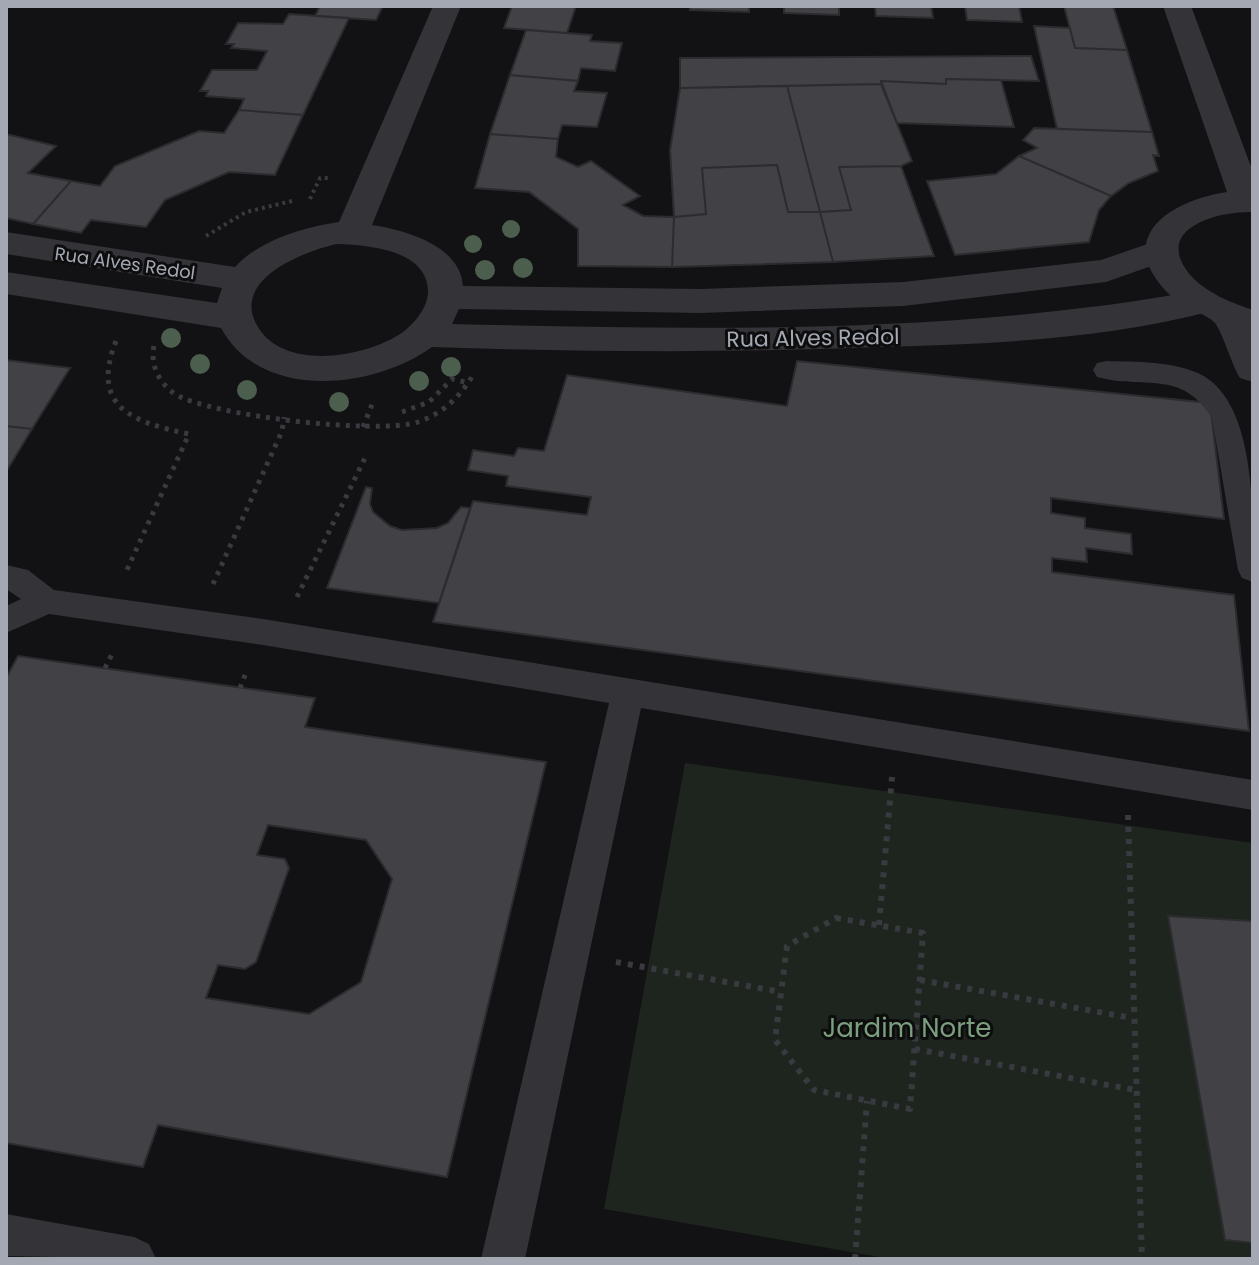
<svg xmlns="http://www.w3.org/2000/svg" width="1259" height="1265" font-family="Poppins,sans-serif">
  <rect width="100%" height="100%" fill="#121113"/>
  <path fill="#1e251f" d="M685,763L1253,843V1259H891L604,1209Z"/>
  <path fill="#414146" stroke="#2c2c2f" stroke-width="2" fill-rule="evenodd" d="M320,6H383L376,20L315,16Z
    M512,6H576L567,33L504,28Z
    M690,6H749V12L690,10Z
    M784,6H839V15L784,13Z
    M875,6H931L933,18L876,16Z
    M965,6H1019L1022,22L967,20Z
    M1064,6H1113L1127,50L1075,48Z
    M289,14L349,18L303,115L239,110L244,99L206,96L208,91H200L212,70H257L267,51L231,48L234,44H226L238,23L283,24Z
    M1034,26L1070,28L1075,48L1127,50L1152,132L1057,129Z
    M526,30L592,35L590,41L622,43L615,71L581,68L578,81L510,75Z
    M1031,56L1039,81L946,79V84L881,81V84L680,88V58Z
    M510,75L578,81L574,91L607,93L597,127L562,125L558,139L490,134Z
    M946,79L1001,80L1014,127L897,123L881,81L946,84Z
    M881,84L912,161L901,166L839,167L851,210L820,212L787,86Z
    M787,86L820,212H788L777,165L702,168L706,214L674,217L670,150L680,88Z
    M239,110L303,115L275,175L229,172L165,200L146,227L91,220L81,233L33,224L71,181L100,186L115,166L199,131L224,133Z
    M1034,128L1152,132L1159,156L1153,155L1158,171L1129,183L1111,196L1019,156L1037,148L1023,140Z
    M6,134L56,146L28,173L71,181L33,224L6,218Z
    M490,134L558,139L556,157L578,167L591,161L640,196L623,205L643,216L674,217L672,267L578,266V229L529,192L475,188Z
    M1019,156L1111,196L1099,210L1089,242L955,255L927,181L996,174Z
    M777,165L788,212H820L833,262L672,267L674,217L706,214L702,168Z
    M901,166L934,256L833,262L820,212L851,210L839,167Z
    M6,360L70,368L32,429L6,426Z
    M797,361L1210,403L1224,519L1051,498V513L1085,518V528L1131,534L1132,554L1086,548L1087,562L1052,558V572L1234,595L1249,731L433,622L473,501L587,515L591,497L506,486L508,476L468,470L473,450L514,456L518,448L544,451L567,375L787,406Z
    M6,426L32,429L6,472Z
    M366,487L372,488L370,504L373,512L390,526L402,530L437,528L448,523L461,507L470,508L439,603L327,588Z
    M18,656L315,698L305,727L546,762L447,1177L158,1125L143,1167L6,1143V678ZM268,825L366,840L392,879L361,982L309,1014L206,998L218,965L245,969L256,962L289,868L285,859L257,855Z
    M1168,916L1253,921V1243L1225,1240Z"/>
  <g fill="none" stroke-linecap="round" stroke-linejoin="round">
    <path stroke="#393a3f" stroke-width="4" stroke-dasharray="3 4" stroke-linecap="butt" d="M310,199L320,178H330
      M206,236L246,212L292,201"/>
    <path stroke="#393a3f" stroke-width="5" stroke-dasharray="4 6" stroke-linecap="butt" d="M116,341C90,407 132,422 189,434L126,572
      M154,346C150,365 159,383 175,394C210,416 379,435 418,422C442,414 460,397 473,375
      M402,412L429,402L452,379L469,383
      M363,427L373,402
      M213,584L282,431L284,417
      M297,597L365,458
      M105,668L113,652
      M240,688L247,670"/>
    <path stroke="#393a3f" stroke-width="6" stroke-dasharray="5 7" stroke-linecap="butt" d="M1128,815L1142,1259
      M836,918L923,933L910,1109L814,1090L775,1040L787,946Z
      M879,925L892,777
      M616,962L781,992
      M920,980L1132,1018
      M915,1049L1135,1090
      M855,1259L867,1101"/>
    <path fill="#333338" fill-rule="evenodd" d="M1107,361C1138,362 1169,361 1198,373C1259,401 1253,522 1253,582L1242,578L1238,570L1212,418C1181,368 1143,390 1097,377L1093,370L1097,363Z
      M6,565L28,570L54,590L263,619L1253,780V810L641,708L525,1259H481L609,703L263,645L49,614L6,633V606L21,599L6,589Z
      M6,1214L134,1237L149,1244L156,1259L6,1256Z"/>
    <path fill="#333338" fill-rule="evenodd" d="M433,6H461L372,225C405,230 460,245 463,286L700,289L903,282L1101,260L1162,239L1174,242L1179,250L1174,258L1106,282L903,306L700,313L459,309L452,324C701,330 956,335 1202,290L1215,294L1220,302L1215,310C1108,339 992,344 882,347C732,353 582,352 432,347C374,389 261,402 221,328L6,294V272L217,303L222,288L6,254V232L235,267C259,240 305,227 339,222ZM337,244C369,245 429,250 428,293C427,308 415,323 403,332C368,357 285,372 258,327C229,280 304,251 337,244Z"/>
    <path fill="#333338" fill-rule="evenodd" d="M1163,6H1191L1253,172V212C1215,211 1149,230 1193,278C1209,294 1232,303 1253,310V382L1240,378C1232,366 1222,330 1214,322C1206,314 1184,308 1172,297C1111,240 1167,201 1227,192Z"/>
  </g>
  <g fill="#4c5f4e">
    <circle cx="511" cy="229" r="9"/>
    <circle cx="473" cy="244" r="9"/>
    <circle cx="523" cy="268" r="10"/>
    <circle cx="485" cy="270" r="10"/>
    <circle cx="171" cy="338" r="10"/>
    <circle cx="200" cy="364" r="10"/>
    <circle cx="451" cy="367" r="10"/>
    <circle cx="419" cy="381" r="10"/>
    <circle cx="247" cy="390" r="10"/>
    <circle cx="339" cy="402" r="10"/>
  </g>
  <g text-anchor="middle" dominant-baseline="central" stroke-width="6" stroke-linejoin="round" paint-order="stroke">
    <g font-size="18" fill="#a3a8b3" stroke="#0d0d0e">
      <text transform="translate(125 263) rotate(8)">Rua Alves Redol</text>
    </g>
    <g font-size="22" fill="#a3a8b3" stroke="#0d0d0e">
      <text transform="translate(813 338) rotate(-1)">Rua Alves Redol</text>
    </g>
    <g font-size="26" fill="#7b9e7e" stroke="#0d0d0e">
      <text x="907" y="1028">Jardim Norte</text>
    </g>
  </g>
  <rect width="1259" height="1265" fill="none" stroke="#a3a8b3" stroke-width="16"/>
</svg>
